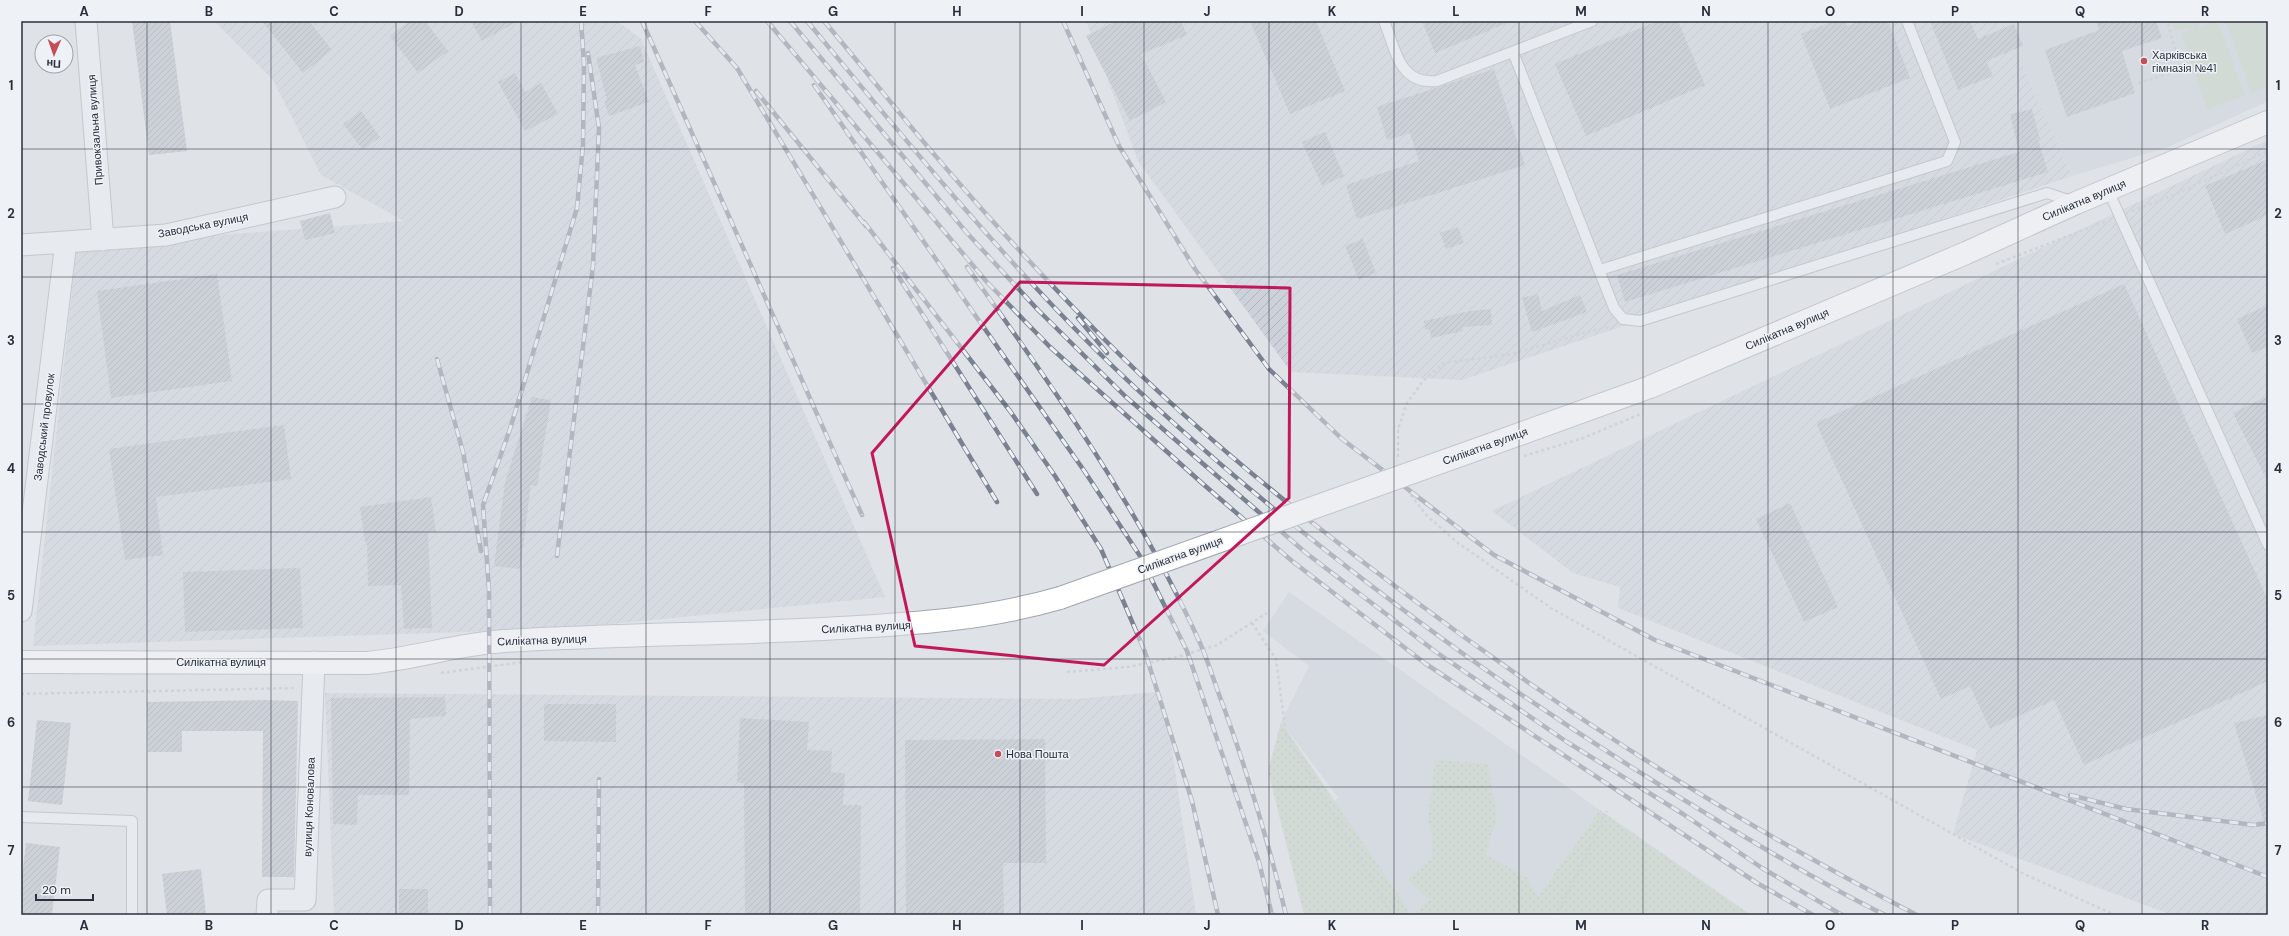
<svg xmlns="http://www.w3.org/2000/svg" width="2289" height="936" font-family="'DM Sans',sans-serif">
  <defs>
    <pattern id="industrial-furrows" width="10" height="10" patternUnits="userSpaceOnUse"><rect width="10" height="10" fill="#cdd1d9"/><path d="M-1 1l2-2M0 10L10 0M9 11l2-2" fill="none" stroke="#b0b4bb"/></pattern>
    <pattern id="grass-dots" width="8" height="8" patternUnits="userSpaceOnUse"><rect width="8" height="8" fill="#c4d1c1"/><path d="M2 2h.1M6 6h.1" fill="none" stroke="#a8b4a7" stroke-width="1.8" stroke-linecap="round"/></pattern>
    <pattern id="building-hatch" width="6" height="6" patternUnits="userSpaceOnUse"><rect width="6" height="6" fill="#b7bbc4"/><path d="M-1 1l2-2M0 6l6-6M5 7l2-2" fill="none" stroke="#9598a0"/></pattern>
  </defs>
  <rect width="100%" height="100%" fill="#dfe2e7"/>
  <path fill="#cdd1d9" d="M2002,21H2268V101L2168,147L2072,176Z
    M1289,592L1600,810L1541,898L1470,864L1412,915L1332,806L1338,797L1281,722L1309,666L1263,631Z"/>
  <path fill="url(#industrial-furrows)" d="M214,21H617L641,39L885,597L560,629L33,646L77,246L404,221L321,175L273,80Z
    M1086,21H2002L2072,176L1462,380L1291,372L1138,161Z
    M2268,140V915H2172L1953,834L1977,750L1618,608L1620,587L1573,573L1492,511Z
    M1158,692L1169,729L1196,915H334L325,693L1077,699Z"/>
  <path fill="url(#grass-dots)" d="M1281,722L1412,915L1429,900L1408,879L1432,858V837L1428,820L1435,760L1488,764L1497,818L1485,854L1527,878L1538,897L1600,810L1751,915H1304L1268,771Z"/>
  <path fill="#c4d1c1" d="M2172,21H2197L2199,27L2218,21L2245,96L2207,109L2181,33L2195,27L2173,31Z
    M2226,21H2268V87L2251,93Z"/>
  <path fill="url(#building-hatch)" d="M132,21H170L187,151L149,155Z
    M262,21H309L332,50L303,73Z
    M409,21H425L448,51L418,73L390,36Z
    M471,21H518L482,41Z
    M1116,21H1181L1187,35L1141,54L1166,102L1130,121L1086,36Z
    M1250,21H1316L1345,91L1290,114Z
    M1422,21H1512L1435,53Z
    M1657,21H1678L1705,85L1586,136L1555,64Z
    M1834,21H1845L1847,26L1860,21H1888L1910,78L1830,109L1801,34Z
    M1930,21H1970L1978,39L2014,24L2023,46L1986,61L1993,76L1958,90Z
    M2096,21H2156L2162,38L2122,51L2135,93L2067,117L2045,50L2099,30Z
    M640,46L644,62L635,65L649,102L609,116L604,101L607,100L596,58Z
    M1494,69L1525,165L1357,219L1346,185L1419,161L1410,133L1387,140L1377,107Z
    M515,73L525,92L541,83L558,114L525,131L498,82Z
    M2032,109L2040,139H2038L2048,172L1625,302L1617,275L2019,152L2010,114Z
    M361,111L380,137L363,150L343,124Z
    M1325,132L1344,176L1322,186L1302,142Z
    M2268,159V215L2225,234L2205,186Z
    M330,213L335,233L305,240L300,221Z
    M1458,227L1464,243L1446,249L1440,233Z
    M1363,239L1376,273L1359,280L1345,246Z
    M217,274L232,381L111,398L97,291Z
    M2124,284L2268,600V681L2084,765L2054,700L1990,729L1970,686L1941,699L1816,423Z
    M1538,294L1542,311L1580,295L1587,312L1532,332L1522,298Z
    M2268,305V347L2252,353L2237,319Z
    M1491,309L1492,325L1462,327L1463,331L1431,338L1430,329L1425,330L1424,321L1470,311Z
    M2268,396V482L2233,413Z
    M532,397L551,400L537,486L531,485L520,569L494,566L505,482Z
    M284,425L291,479L156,497L163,555L125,560L109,449Z
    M431,497L436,532L428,533L432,628L404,629L401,585L368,586L367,542H365L360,507Z
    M1790,503L1838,607L1804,622L1756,519Z
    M300,568L303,628L185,632L183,572Z
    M445,697L446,716L410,719L409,795H358L357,825L333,824L331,698Z
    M264,700L298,701L294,877H262L263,731H182V752H148L147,702Z
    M544,704H616V742L544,741Z
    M2268,715V821L2264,822L2234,723Z
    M740,718L809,722L807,750L832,751L831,772L845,773L843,805H861L860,915H745L744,783H737Z
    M37,720L71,723L62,805L28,801Z
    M1045,739L1046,863H1003L1004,915H906L905,740Z
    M26,843L60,847L52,915H21V886Z
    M201,869L206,915H167L162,874Z
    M399,889H428V915H399Z"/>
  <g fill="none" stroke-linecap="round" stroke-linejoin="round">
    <defs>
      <path id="lane" d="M1384,21C1396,50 1399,85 1437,81L1592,21
        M1513,52L1614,308L1623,319L1640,321L2047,193L2074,202
        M2108,190L2268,545
        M1600,270L1947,161L1955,142L1907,21
        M21,817L132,821V915"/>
      <path id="street" d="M86,21L103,240
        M21,245L166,235L335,197
        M21,611L66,242
        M267,915L268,900H305L314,662"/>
      <path id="primary" d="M1492,444L1650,387L1966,253L2076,203L2268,122
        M21,662L367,663C414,659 456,644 505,641C611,635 718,634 824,629C907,624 980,621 1060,598"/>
    </defs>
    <use href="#lane" stroke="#a5a9b1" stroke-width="12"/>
    <use href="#street" stroke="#a5a9b1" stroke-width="23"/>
    <use href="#primary" stroke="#9fa6b2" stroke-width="24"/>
    <path stroke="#bec0c6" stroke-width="2.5" stroke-dasharray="3 3" stroke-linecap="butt" d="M2138,83L2181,70L2167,21
      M2132,211L2171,196L2268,151
      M1996,264L2107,221
      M1524,456L1583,438L1643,413
      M1398,457V429L1407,403L1423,381L1444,363L1512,354L1590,331L1610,327
      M1411,495L1427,516L1458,543L1551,608L2024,874L2115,915
      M1252,623L1276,659L1286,734L1392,915
      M1067,672L1128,667L1177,657L1217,645L1267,613
      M441,673L523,662
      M21,694L294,688
      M1557,915L1607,811"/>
    <use href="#lane" stroke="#f2f3f6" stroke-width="10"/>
    <use href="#street" stroke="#f2f3f6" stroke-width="21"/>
    <use href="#primary" stroke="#fff" stroke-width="22"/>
    <defs>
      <path id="rail" d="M642,21L862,515
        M695,21L737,68L997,502
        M767,21L986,281L1050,347L1203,484L1292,561L1426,664L1757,883L1813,915
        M790,21L967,233L1038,310L1126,397L1306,553L1436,652L1567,742L1683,814L1762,868L1842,915
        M807,21C899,132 990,244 1092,346C1208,461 1337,563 1469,658C1552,717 1637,772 1725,825C1777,856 1830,888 1885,915
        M824,21C867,72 908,125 952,175C1000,231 1051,285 1103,338C1195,431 1298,514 1403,592C1565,714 1736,823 1917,915
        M1063,21L1119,146L1195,269L1269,369L1342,439L1494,555L1655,640L2268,877
        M814,85L1085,472L1140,556L1187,651L1259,862L1272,915
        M756,91L866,226
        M864,222L1010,411L1055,476L1101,549L1145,652L1192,801L1218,915
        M967,267C1053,387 1139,508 1200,643C1209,663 1215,685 1223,705C1248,774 1269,844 1286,915
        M893,268L1037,494
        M1078,318L1107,353
        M437,359L463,452L481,551
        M557,556L593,266L599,128L588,53
        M2070,795L2126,809L2254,825L2268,823
        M490,915L489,590L483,505L510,429L577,208L583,145L584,63L581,21
        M598,915L599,779"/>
    </defs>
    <use href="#rail" stroke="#7a8190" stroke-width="4.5"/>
    <use href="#rail" stroke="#eef1f5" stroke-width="3" stroke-dasharray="9" stroke-linecap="butt"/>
    <defs>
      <path id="primary-bridge" d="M1060,598L1492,444"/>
    </defs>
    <use href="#primary-bridge" stroke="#9fa6b2" stroke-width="24" stroke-linecap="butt"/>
    <use href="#primary-bridge" stroke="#fff" stroke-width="22"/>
  </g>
  <path d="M0 0H2289V936H0ZM1020,282L1290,288L1289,498L1104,665L915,646L872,453Z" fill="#dfe2e7" fill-opacity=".55" fill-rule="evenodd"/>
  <path fill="none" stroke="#c2185b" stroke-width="3" stroke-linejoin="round" d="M1020,282L1290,288L1289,498L1104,665L915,646L872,453Z"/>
  <path fill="none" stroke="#29303d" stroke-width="1" stroke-opacity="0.55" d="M147,21V915M271,21V915M396,21V915M521,21V915M646,21V915M770,21V915M895,21V915M1020,21V915M1144,21V915M1269,21V915M1394,21V915M1519,21V915M1643,21V915M1768,21V915M1893,21V915M2018,21V915M2142,21V915M21,149H2268M21,277H2268M21,404H2268M21,532H2268M21,659H2268M21,787H2268"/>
  <g fill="#c44d58" stroke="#eef1f5" stroke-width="1.5">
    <circle cx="2144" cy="61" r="4"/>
    <circle cx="998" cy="754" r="4"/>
  </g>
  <g text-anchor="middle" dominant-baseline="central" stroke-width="3" stroke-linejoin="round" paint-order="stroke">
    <g font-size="11" fill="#29303d" stroke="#eef1f5" text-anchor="start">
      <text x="2152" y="55">Харківська<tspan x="2152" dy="13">гімназія №41</tspan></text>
      <text x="1006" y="754">Нова Пошта</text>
    </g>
    <g font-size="11" fill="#29303d" stroke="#eef1f5">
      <text transform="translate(95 130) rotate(-94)">Привокзальна вулиця</text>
      <text transform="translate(2084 200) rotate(-23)">Силікатна вулиця</text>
      <text transform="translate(203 225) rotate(-11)">Заводська вулиця</text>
      <text transform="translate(1787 329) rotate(-23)">Силікатна вулиця</text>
      <text transform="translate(44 427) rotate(-83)">Заводський провулок</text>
      <text transform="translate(1485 446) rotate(-20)">Силікатна вулиця</text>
      <text transform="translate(1180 555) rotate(-20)">Силікатна вулиця</text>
      <text transform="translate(866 627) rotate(-3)">Силікатна вулиця</text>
      <text transform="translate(542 640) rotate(-2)">Силікатна вулиця</text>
      <text x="221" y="662">Силікатна вулиця</text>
      <text transform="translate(309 807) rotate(-88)">вулиця Коновалова</text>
    </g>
  </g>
  <rect width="2289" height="936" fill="none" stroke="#eef1f5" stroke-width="44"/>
  <g transform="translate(54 54) rotate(182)"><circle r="19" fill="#eef1f5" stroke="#9fa4ab"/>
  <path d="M0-3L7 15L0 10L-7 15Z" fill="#c44d58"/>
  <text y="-6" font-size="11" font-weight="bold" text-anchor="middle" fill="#29303d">Пн</text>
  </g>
  <path d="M36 894v6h57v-6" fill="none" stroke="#29303d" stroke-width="2"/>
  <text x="42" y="894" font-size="12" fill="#29303d" stroke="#eef1f5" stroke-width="3" paint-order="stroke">20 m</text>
  <rect x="22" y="22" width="2245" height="892" fill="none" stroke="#29303d" stroke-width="1.5"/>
  <g font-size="13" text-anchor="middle" font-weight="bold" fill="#29303d">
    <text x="84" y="16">A</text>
    <text x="209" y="16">B</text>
    <text x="334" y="16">C</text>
    <text x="459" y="16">D</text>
    <text x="583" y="16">E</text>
    <text x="708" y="16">F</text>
    <text x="833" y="16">G</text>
    <text x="957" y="16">H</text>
    <text x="1082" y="16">I</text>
    <text x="1207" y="16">J</text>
    <text x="1332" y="16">K</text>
    <text x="1456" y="16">L</text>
    <text x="1581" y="16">M</text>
    <text x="1706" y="16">N</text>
    <text x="1830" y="16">O</text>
    <text x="1955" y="16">P</text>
    <text x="2080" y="16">Q</text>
    <text x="2205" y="16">R</text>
    <text x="11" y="90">1</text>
    <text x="2278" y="90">1</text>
    <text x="11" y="218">2</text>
    <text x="2278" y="218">2</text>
    <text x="11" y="345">3</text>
    <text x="2278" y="345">3</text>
    <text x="11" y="473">4</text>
    <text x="2278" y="473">4</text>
    <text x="11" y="600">5</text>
    <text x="2278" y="600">5</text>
    <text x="11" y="727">6</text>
    <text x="2278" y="727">6</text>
    <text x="11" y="855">7</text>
    <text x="2278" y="855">7</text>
    <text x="84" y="930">A</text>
    <text x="209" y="930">B</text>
    <text x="334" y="930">C</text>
    <text x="459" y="930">D</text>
    <text x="583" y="930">E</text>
    <text x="708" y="930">F</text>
    <text x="833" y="930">G</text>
    <text x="957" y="930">H</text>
    <text x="1082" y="930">I</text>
    <text x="1207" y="930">J</text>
    <text x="1332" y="930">K</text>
    <text x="1456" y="930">L</text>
    <text x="1581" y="930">M</text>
    <text x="1706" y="930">N</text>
    <text x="1830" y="930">O</text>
    <text x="1955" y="930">P</text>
    <text x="2080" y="930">Q</text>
    <text x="2205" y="930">R</text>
  </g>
</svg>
